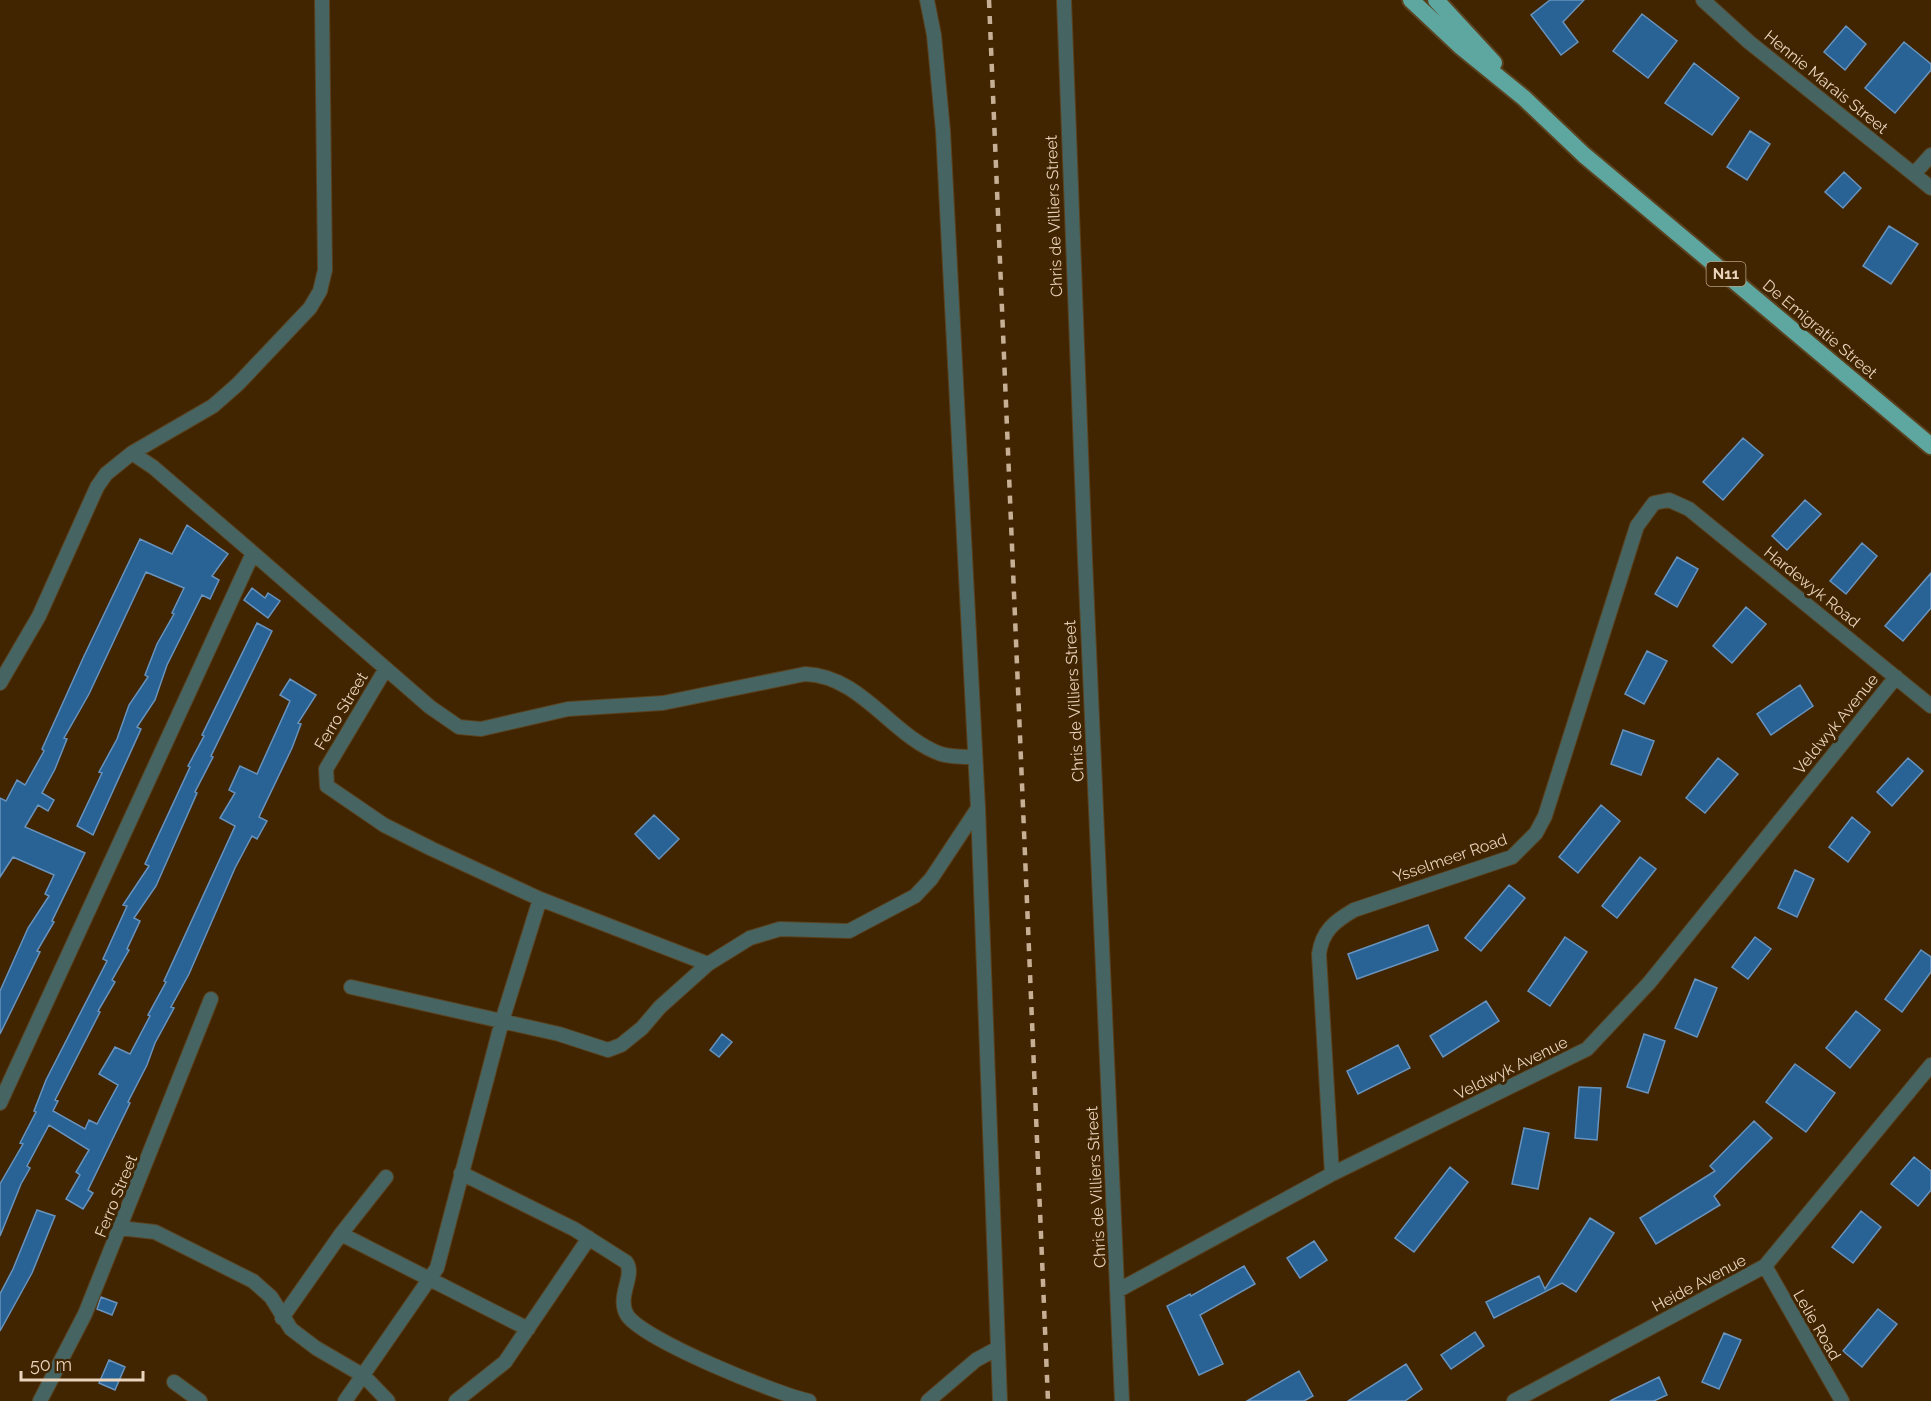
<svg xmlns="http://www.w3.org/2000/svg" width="1931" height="1401" font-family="Raleway,sans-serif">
  <rect width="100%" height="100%" fill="#402500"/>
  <path fill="#296295" stroke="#6893bd" stroke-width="1.5" d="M1550,0H1584L1563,22L1578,42L1561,55L1531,15Z
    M1642,14L1677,41L1648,78L1613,51Z
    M1846,26L1866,44L1845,70L1824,52Z
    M1904,42L1931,64V70L1895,113L1865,88Z
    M1694,63L1739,98L1712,135L1665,103Z
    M1750,131L1770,144L1747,180L1727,167Z
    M1844,172L1861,188L1843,208L1825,192Z
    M1889,226L1918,244L1891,284L1863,266Z
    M1743,438L1763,455L1723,500L1703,482Z
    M1805,500L1821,514L1787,550L1772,536Z
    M187,525L228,554L212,576L219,580L210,599L202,595L167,665L155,700L137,727L141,729L93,835L77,826L102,773L99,772L117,739L129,705L148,677L145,675L157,644L174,614L172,613L184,588L146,572L89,694L64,738L67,739L55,769L42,793L54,800L48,811L38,805L25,827L85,853L52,921L54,922L37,951L40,952L0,1034V991L28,928L49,896L45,894L54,875L13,857L0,877V798L6,801L17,780L25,785L44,751L42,749L84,656L140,539L172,554Z
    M1862,543L1877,556L1846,594L1830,581Z
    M1677,557L1698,569L1677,607L1655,594Z
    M1931,573V608L1903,641L1885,626Z
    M252,588L265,598L268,593L280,601L268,618L244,600Z
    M1746,607L1766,624L1732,663L1713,646Z
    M257,623L272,631L211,756L213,757L195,792L197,793L156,886L134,918L140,921L127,949L129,950L112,980L115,982L98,1011L100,1012L55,1100L58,1101L53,1111L85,1129L89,1120L97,1124L118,1085L99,1074L115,1047L130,1054L150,1016L148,1015L166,982L164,981L235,826L220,818L235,793L229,790L240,766L257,774L290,701L280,695L290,679L316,695L298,723L301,724L292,748L259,817L267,821L257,839L252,836L235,868L189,974L171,1007L174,1008L155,1043L147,1065L128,1102L130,1103L88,1190L93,1193L83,1209L66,1199L80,1175L76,1172L89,1150L49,1125L27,1166L30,1168L21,1184L0,1236V1184L23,1144L20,1143L36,1112L34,1111L46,1080L107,961L103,959L127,906L123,905L149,866L145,864L190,767L188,766L204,736L202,735Z
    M1647,651L1667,661L1644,704L1625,694Z
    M1800,685L1813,706L1771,735L1757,714Z
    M1623,730L1654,741L1641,775L1611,764Z
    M1718,758L1738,774L1705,813L1686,798Z
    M1908,758L1923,771L1892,806L1877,792Z
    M1601,805L1620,821L1578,873L1559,857Z
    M654,815L679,839L659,859L635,834Z
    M1852,817L1870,832L1848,862L1829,847Z
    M1640,857L1656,869L1617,918L1602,906Z
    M1795,870L1814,879L1797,917L1778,908Z
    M1509,885L1525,898L1481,951L1465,938Z
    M1428,925L1438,950L1357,979L1348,954Z
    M1565,937L1587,952L1550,1006L1528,991Z
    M1755,937L1771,949L1748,979L1732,967Z
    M1921,950L1931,957V972L1902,1012L1885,999Z
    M1695,979L1717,988L1697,1037L1675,1028Z
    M1486,1001L1499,1021L1443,1057L1430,1036Z
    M1856,1011L1880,1030L1850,1068L1826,1048Z
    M722,1034L732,1042L719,1057L710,1050Z
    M1644,1034L1665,1041L1648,1093L1627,1087Z
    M1398,1045L1410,1068L1358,1094L1347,1071Z
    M1795,1064L1835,1093L1806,1132L1766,1102Z
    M1579,1087L1601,1088L1597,1140L1575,1138Z
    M1754,1121L1772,1138L1714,1196L1720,1205L1656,1244L1640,1218L1715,1171L1710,1166Z
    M1524,1128L1549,1133L1538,1189L1512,1184Z
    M1914,1157L1931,1171V1190L1918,1206L1891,1184Z
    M1450,1167L1468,1182L1414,1252L1395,1238Z
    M37,1210L55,1216L32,1273L0,1331V1294L13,1269Z
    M1861,1211L1881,1227L1853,1263L1832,1247Z
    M1590,1218L1614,1233L1576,1292L1562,1283L1494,1318L1486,1302L1539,1276L1545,1289Z
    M1314,1241L1327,1260L1300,1278L1287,1258Z
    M1244,1266L1255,1284L1200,1315L1223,1364L1199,1375L1167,1306L1190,1294L1191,1296Z
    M101,1297L117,1303L112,1315L97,1309Z
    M1878,1309L1897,1324L1862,1367L1843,1351Z
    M1475,1332L1484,1346L1451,1369L1441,1355Z
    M1724,1333L1741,1340L1719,1389L1702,1382Z
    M109,1360L125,1367L115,1390L99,1383Z
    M1406,1364L1422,1389L1405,1401H1348Z
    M1299,1371L1313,1396L1304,1401H1247Z
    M1659,1377L1667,1395L1654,1401H1610Z"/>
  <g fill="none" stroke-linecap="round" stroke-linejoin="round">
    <defs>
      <path id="minor" d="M927,0L934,35L943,131L978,808L1000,1401
        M1064,0L1085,559L1122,1401
        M1703,0L1749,42L1931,188
        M1914,174L1931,155
        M132,453L213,406L238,384L310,308L320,291L325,270L322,0
        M385,670L326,769L327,786L384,825L432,849L540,899L708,964
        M0,683L39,616L97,487L106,474L132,453L153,467L253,553L430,707L459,727L481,729L568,709L663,703L805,674C862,676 891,736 941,754C951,757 963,757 973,757
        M351,987L559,1034L608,1050L621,1045L642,1028L660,1007L708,964L750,938L780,929L849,931L915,896L931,879L978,808
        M0,1103L253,553
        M461,1173L574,1229L626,1262C636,1275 616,1296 627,1315C643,1340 777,1394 809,1401
        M1332,1174L1319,954C1322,931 1335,921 1354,910L1512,857L1536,833L1545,816L1637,526L1654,503L1669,500L1689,509L1931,706
        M120,1228L155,1232L253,1281L271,1297L291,1329L316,1348L364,1376L388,1401
        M341,1234L528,1329
        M1765,1266L1842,1401
        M1117,1291L1332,1174L1587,1049L1649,983L1896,677
        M282,1318L341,1234L386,1177
        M174,1382L200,1401
        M40,1401L85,1314L211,999
        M345,1401L437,1268L502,1021L540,899
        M456,1401L505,1362L589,1238
        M928,1401L976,1360L998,1348
        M1514,1401L1765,1266L1931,1065"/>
      <path id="trunk" d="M1411,0L1460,46L1524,98L1584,155L1931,446
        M1436,0L1494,63"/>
    </defs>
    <use href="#minor" stroke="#5b411e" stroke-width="16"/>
    <use href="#trunk" stroke="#5b411e" stroke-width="20"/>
    <use href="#minor" stroke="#466461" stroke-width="14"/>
    <use href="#trunk" stroke="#5ea7a0" stroke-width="16"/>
    <path stroke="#c6af95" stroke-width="4.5" stroke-dasharray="8 8" stroke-linecap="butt" d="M989,0L1048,1401"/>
  </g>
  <g text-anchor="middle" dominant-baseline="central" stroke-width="6" stroke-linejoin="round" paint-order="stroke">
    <rect fill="#402500" stroke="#b7a084" stroke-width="1.5" x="1706.5" y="262" width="39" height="24" rx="4.5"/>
    <g font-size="15" font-weight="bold" fill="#ead4bd">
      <text x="1726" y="274">N11</text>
    </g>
    <g font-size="16" fill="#ead4bd" stroke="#402500">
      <text transform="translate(1826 82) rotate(39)">Hennie Marais Street</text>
      <text transform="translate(1054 216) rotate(-92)">Chris de Villiers Street</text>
      <text transform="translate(1820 329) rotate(40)">De Emigratie Street</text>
      <text transform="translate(1812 587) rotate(39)">Hardewyk Road</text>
      <text transform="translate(1074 701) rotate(-93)">Chris de Villiers Street</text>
      <text transform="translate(341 711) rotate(-59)">Ferro Street</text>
      <text transform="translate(1836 724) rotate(-51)">Veldwyk Avenue</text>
      <text transform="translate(1450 858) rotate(-19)">Ysselmeer Road</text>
      <text transform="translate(1511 1068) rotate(-26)">Veldwyk Avenue</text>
      <text transform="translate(1096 1187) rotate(-93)">Chris de Villiers Street</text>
      <text transform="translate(116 1196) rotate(-68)">Ferro Street</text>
      <text transform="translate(1699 1283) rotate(-28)">Heide Avenue</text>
      <text transform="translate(1817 1325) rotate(60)">Lelie Road</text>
    </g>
  </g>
  <path d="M21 1371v9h122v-9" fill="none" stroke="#ead4bd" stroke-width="3"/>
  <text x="30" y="1371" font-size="18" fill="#ead4bd" stroke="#402500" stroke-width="4.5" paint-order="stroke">50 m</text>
</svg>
